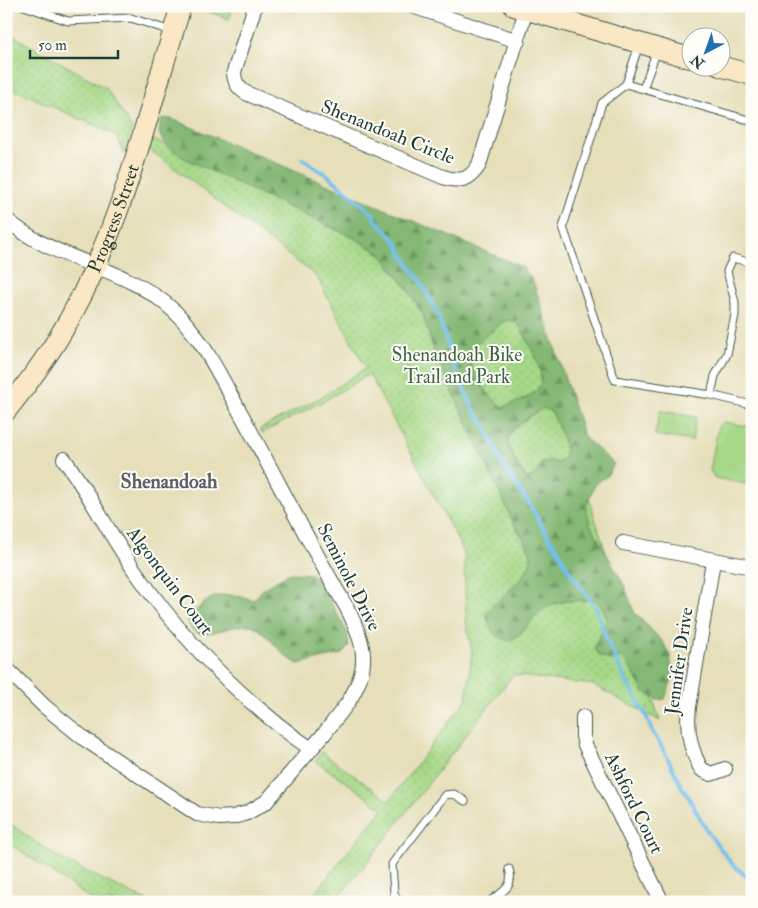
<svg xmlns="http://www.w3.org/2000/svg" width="758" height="908" font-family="'IM FELL Double Pica',serif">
  <defs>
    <pattern id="grass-dots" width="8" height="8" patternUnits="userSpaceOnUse" patternTransform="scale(1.25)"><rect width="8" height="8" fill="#a6d887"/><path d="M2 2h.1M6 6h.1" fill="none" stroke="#8eba75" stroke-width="1.8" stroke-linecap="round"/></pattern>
    <pattern id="forest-firs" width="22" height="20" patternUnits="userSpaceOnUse" patternTransform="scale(1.25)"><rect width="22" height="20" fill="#84b874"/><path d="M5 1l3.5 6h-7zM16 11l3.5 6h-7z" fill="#6b9760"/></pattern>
  </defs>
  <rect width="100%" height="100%" fill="#fdfcf7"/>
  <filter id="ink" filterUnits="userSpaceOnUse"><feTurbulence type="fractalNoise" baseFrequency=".02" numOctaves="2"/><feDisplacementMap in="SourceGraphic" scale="10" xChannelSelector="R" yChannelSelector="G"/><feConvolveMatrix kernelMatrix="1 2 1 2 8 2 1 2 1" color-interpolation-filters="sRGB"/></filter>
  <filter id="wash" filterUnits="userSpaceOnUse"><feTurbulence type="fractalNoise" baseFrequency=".0096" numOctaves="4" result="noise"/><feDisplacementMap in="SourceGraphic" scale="20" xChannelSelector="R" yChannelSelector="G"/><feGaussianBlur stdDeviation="1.12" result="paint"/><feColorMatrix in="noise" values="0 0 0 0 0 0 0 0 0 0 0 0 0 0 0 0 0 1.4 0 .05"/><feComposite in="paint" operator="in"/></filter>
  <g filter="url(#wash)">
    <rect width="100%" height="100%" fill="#e6dfba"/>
    <path fill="url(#grass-dots)" stroke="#628a5e" d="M6,32L106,88L132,128L124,154L116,135L6,86Z
      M152,139L521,306L579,468L660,721L593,685L513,675L373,855L334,902H308L357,840L383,809L343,780L315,761L322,752L389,801L466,700L472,653L466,622L464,552L369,374L326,400L262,433L260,429L323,396L366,368L316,276L149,149Z
      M6,821L57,857L149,902H95L6,841Z"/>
    <path fill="url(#forest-firs)" stroke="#527a54" fill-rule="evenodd" d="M162,118L172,119L522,267L533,281L584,437L614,464L607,476L596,483L586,506L590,524L624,585L634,612L663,642L670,656L673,676L665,699L657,700L643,691L627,662L621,657L609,660L600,656L594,648C602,628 616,618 595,600C577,601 557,599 542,610C528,620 525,635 508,641C491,633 490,631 486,613C498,599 537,572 530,552C527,543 521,535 516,528L435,354L423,315L407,288L381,254L354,238L182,157C167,144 153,140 162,118ZM513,320L520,326C526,339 546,372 540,385C535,397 514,403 503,407C488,398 473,372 467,356L472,347L504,321ZM543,408L552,412L565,444V457L557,463L551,460L542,463L535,475L527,479C499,436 501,435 543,408Z
      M290,573L311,574L319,581L347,632L349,646L342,654L298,664C294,661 289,659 285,655C276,648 261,626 250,625C235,624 206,638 195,632C190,629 189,624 188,619C212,592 220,591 254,600L264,588Z"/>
    <path fill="#a6d887" stroke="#628a5e" d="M202,6H233L229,19L201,9Z
      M660,411L696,417L692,441L655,435Z
      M723,422L752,427V485L715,478L710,471L718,427Z"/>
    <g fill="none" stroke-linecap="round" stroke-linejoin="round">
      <path stroke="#73c0ed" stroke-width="4" d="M303,159C310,163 317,171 325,173L373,214L375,219L398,244L401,253L421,282L439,317L457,375L476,413L486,428L503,466L528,502L551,541L555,545L573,577L596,608L606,639L627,683L630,686L642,710C649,717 649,727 654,735C666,751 673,770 682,788L685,791L709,834L733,865L752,881"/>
    </g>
  </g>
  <g filter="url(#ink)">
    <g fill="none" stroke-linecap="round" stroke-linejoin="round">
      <defs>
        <path id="lane" d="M24,6L68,21L131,18L171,31
          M639,45L626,84L602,103L563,227L615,380L711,395L752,405
          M626,84L752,121
          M643,89L657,50
          M711,395L715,376L727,354L735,315V302L727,271L733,258L752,263
          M398,902L394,893L392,864L445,795L454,794L465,801
          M489,902C502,892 515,887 509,869"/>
        <path id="street" d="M255,6L234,72C234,82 238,88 246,93L443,177C460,182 469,181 479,165L526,10
          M412,6L518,41
          M6,219C52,260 119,265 166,304C200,331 219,375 240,412C276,477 309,544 347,608C366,645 371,667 347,704L324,734L266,802L247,813L233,817L219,818L197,814L86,740L44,706L6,668
          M64,459C90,495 110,535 135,571C183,640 242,701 311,749
          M623,543L752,567
          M713,561L689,707C686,729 690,749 701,769L711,774L725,769
          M583,717V736L585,745L662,902"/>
        <g id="secondary">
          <path d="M514,6L690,58"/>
          <path d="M720,66L752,75"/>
          <path id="s1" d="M6,411C25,387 43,363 59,337C119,239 147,116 181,6"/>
        </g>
      </defs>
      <use href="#lane" stroke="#3d5548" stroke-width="9"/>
      <use href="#street" stroke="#3d5548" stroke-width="16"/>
      <use href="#secondary" stroke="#3d5548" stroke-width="22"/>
      <use href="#lane" stroke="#fff" stroke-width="7"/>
      <use href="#street" stroke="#fff" stroke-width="14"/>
      <use href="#secondary" stroke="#fae7c3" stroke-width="20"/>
    </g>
  </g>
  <g text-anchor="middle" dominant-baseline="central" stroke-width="4" stroke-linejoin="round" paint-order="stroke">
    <g font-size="19" fill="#1f3d34" stroke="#fdfcf7">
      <text transform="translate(388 132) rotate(22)">Shenandoah Circle</text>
      <text stroke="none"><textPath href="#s1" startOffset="222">Progress Street</textPath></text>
      <text transform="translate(349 577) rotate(63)">Seminole Drive</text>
      <text transform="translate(170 581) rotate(53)">Algonquin Court</text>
      <text transform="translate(679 661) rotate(-82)">Jennifer Drive</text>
      <text transform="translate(634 803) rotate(64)">Ashford Court</text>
    </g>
    <g font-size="19" fill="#416449" stroke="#fdfcf7">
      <text x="457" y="355">Shenandoah Bike<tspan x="457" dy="22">Trail and Park</tspan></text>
    </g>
    <g font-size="20" font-weight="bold" fill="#605e67" stroke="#fdfcf7">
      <text x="169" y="481">Shenandoah</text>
    </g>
  </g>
  <rect width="758" height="908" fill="none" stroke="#fdfcf7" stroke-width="25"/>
  <g transform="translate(706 52) rotate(221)"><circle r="24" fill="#fdfcf7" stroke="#a4b0a9"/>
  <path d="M0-4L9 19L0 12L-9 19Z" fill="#1f6fb2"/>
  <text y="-8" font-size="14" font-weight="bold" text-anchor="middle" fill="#1f3d34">N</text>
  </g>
  <path d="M30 50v8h88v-8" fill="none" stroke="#1f3d34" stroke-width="2.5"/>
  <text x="38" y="50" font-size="15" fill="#1f3d34" stroke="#fdfcf7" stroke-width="4" paint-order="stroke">50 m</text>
</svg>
